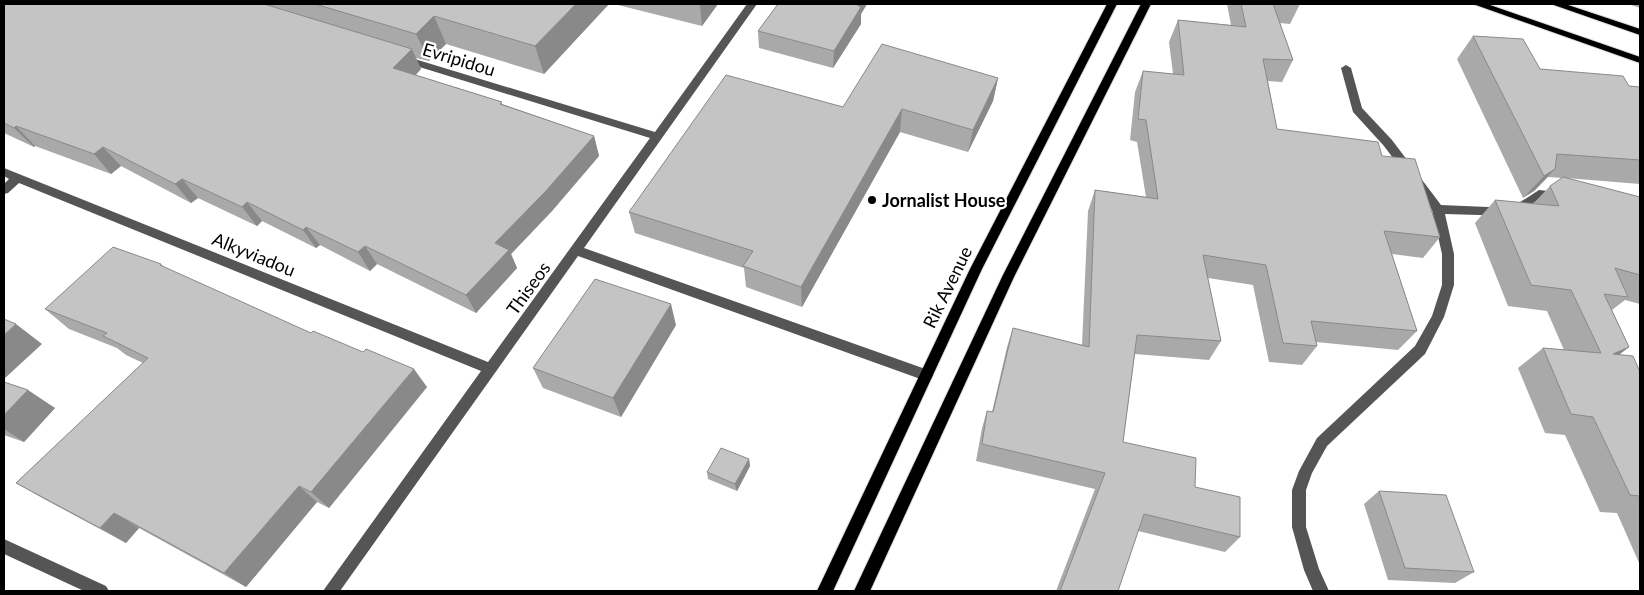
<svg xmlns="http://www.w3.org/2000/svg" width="1644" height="595" font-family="Lato,sans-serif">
  <rect width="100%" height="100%" fill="#fff"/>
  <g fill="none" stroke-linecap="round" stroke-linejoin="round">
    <defs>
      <path id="major" d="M1107,4H1117L982,269L833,591H817L970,269Z
        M1141,4H1151L1014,277L870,591H854L1002,277Z
        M1473,4H1487L1640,57V63Z
        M1551,4H1565L1640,29V35Z"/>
    </defs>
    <use href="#major" stroke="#dbdbdb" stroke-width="2"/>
    <path fill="#555" fill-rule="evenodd" d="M747,4H757L584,248L931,371L933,375L931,379L926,381L578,256L340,591H323L481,371L19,183L8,193L4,194V184L9,179L4,176V168L488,362L650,138L400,61V57H408L655,132Z
      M1346,65L1351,68L1362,108L1392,140L1441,205L1511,208L1539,190L1557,192L1563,196L1557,200L1541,198L1513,216L1445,214L1454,254V285L1444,317L1425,354L1327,446L1312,473L1306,490V527L1319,569L1329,591H1313L1304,570L1292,527V490L1299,471L1317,438L1415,346L1432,316L1442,285V254L1432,210L1384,146L1353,112L1341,68Z
      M4,539L106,586L109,591H84L4,554Z"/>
    <use href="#major" fill="#000" fill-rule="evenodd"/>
  </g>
  <path fill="#a9a9a9" d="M4,4H609L544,74L446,44L429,61L416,58L421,69L416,75L502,102V104L594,136L599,156L552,211L511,254L517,268L476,313L377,264L370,271L320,245L316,248L262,221L257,226L198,198L191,203L121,166L111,174L35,146L34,147L4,133Z
    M614,4H718L702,26Z
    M778,4H867L861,14V24L833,68L759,48L758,31Z
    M1227,4H1300L1290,24L1280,23L1293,60L1282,82L1268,81L1277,129L1382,156L1440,237L1423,258L1392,254L1417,331L1398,350L1316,342L1317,346L1302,365L1269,362L1253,285L1208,278L1221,341L1209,360L1135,354L1123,442L1195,487L1240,537L1225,552L1138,531L1118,591H1056L1095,489L976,461L982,428L987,411L992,412L1007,347L1013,328L1082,345L1088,211L1095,190L1146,197L1137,142L1130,140L1135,92L1143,71L1173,74L1169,42L1178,20L1231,25Z
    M1628,4H1640V8Z
    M1473,36L1540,69L1629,86L1640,87V184L1566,178L1640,197V304L1625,300L1612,310L1629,347L1619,355L1640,372V565L1617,513L1600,512L1565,435L1545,433L1518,368L1543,348L1564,350L1547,311L1508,306L1475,223L1495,200L1533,204L1550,186L1563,178L1548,177L1534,191L1523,198L1457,59Z
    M998,78L993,101L968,152L900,132L802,307L746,287L744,268L635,233L629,212L843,107Z
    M161,264L165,268L427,387L329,508L317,502L246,587L139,528L126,543L44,499L16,483L143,363L126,355L117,348L69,329L45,309Z
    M676,325L621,417L543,388L533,368Z
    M4,382L55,408L24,442L4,435Z
    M749,459L750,466L737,491L708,479L707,472Z
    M1379,491L1474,572L1455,583L1388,580L1364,504Z"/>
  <path fill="#898989" d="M576,4H609L544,74L535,46Z
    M700,4H718L702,26Z
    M858,4H867L861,14V24L833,68L834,51Z
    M434,16L446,44L429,61L416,34Z
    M412,49L421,69L403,87L393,68Z
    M998,78L993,101L968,152L973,130Z
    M902,109L900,132L802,307L801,287Z
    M16,126L35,146L34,147L14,128Z
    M594,136L599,156L552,211L511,254L517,268L476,313L466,295L495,243Z
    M103,147L121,166L111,174L94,154Z
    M1555,169L1534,191L1523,198L1544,176Z
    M182,179L198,198L191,203L175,184Z
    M247,202L262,221L257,226L242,207Z
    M306,227L320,245L316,248L303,230Z
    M365,246L377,264L370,271L358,252Z
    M671,304L676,325L621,417L613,398Z
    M16,324L42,344L4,379V335Z
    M1629,347L1602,367L1613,354Z
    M414,369L427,387L329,508L311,492Z
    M28,390L55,408L24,442L4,429V415Z
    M749,459L750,466L737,491L735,484Z
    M299,486L317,502L246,587L224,573Z
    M114,513L139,528L126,543L100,528Z"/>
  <path fill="#c4c4c4" stroke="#898989" d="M4,4H264L412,49L393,68L502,102L500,104L594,136L545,192L495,243L509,250L466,295L365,246L358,252L306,227L303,230L247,202L242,207L182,179L175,184L103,147L94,154L16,126L14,128L4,123Z
    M315,4H576L535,46L434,16L416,34Z
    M778,4H858L857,5L861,7L834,51L758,31Z
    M1241,4H1273L1293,60L1263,59L1277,129L1378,142L1382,156L1415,159L1440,237L1384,231L1417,331L1311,321L1317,346L1283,343L1266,265L1203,255L1221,341L1137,335L1123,442L1196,458L1195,487L1240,497V537L1144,514L1118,591H1060L1105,473L982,444L987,411L993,412L1013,328L1089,347L1095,190L1158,199L1146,120L1138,119L1143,71L1184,75L1178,20L1246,27Z
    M1473,36L1523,39L1540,69L1623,76L1629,86L1640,87V160L1557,154L1555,169L1544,176Z
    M882,44L998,78L973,130L902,109L801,287L743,266L753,251L629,212L726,75L843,107Z
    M1563,177L1640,197V275L1615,268L1628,297L1604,294L1629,347L1613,354L1633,356L1640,372V496L1630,495L1593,417L1571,414L1543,348L1601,353L1571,290L1531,285L1495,200L1559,206L1550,186Z
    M113,247L161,264L160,265L311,333L313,331L363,352L366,349L414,369L311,492L299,486L224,573L114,513L100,528L16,483L148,358L103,336L107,333L45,309Z
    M595,279L671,304L613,398L533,368Z
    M4,319L16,324L4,335Z
    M4,382L28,390L4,415Z
    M721,448L749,459L735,484L707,472Z
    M1379,491L1446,495L1474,572L1405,568Z"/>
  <circle fill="#000" stroke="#fff" stroke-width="2" cx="872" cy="200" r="5"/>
  <g text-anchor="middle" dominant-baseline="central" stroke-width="4.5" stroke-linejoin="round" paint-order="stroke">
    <g font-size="18" fill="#000" stroke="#fff">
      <text transform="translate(459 59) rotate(17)">Evripidou</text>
      <text transform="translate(254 254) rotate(22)">Alkyviadou</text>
      <text transform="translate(947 287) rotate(-64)">Rik Avenue</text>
      <text transform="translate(528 288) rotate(-54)">Thiseos</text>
    </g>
    <g font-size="18" font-weight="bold" fill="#000" stroke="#fff" text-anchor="start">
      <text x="882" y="200">Jornalist House</text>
    </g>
  </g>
  <rect width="1644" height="595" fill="none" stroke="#000000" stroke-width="10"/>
</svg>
